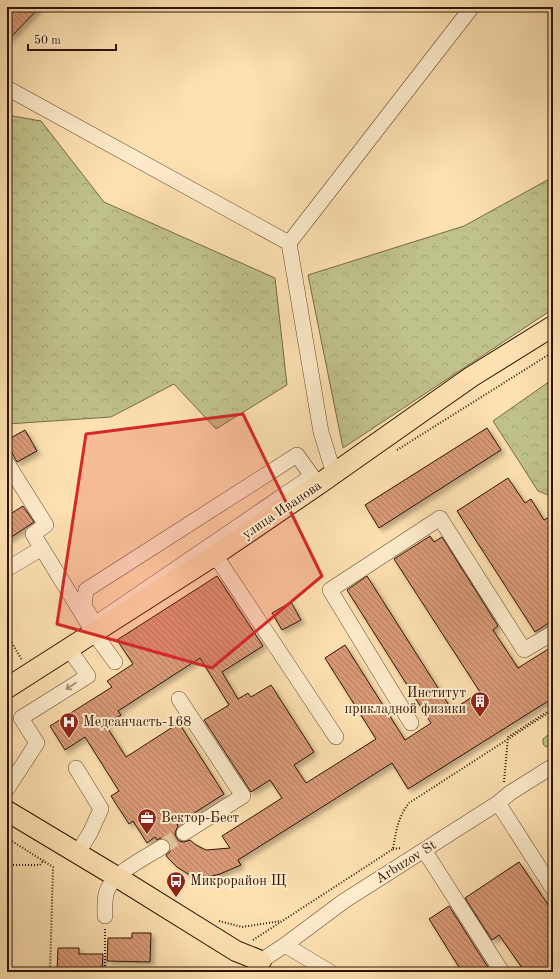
<svg xmlns="http://www.w3.org/2000/svg" width="560" height="979" font-family="'Old Standard TT',serif">
  <defs>
    <pattern id="forest-crowns" width="20" height="18" patternUnits="userSpaceOnUse"><rect width="20" height="18" fill="#c0c28b"/><path d="M2 6a3 3 0 1 1 6 0M12 15a3 3 0 1 1 6 0" fill="none" stroke="#a5a676"/></pattern>
    <pattern id="building-back-hatch" width="6" height="6" patternUnits="userSpaceOnUse"><rect width="6" height="6" fill="#d99977"/><path d="M-1 5l2 2M0 0l6 6M5-1l2 2" fill="none" stroke="#b07c60"/></pattern>
    <filter id="shadow"><feDropShadow dx="3.5" dy="3.5" stdDeviation="2" flood-color="#0004"/></filter>
  </defs>
  <rect width="100%" height="100%" fill="#fee1b1"/>
  <filter id="stains"><feTurbulence type="fractalNoise" baseFrequency=".005" numOctaves="4"/><feColorMatrix values="0 0 0 0 .2 0 0 0 0 .09 0 0 0 0 .02 0 0 0 .5 -.17"/></filter>
  <radialGradient id="worn" r=".72"><stop offset=".6" stop-color="#630" stop-opacity="0"/><stop offset="1" stop-color="#630" stop-opacity=".3"/></radialGradient>
  <path fill="#c0c28b" stroke="#766b48" d="M553,731V746L546,747L543,744V739Z"/>
  <path fill="url(#forest-crowns)" stroke="#766b48" d="M7,115L41,121L104,202L275,278L287,385L216,429L174,384L111,417L7,424Z
    M553,177V309L343,448L308,275L464,226Z
    M553,379V497L538,491L493,421Z"/>
  <path fill="url(#building-back-hatch)" stroke="#2c1406" fill-rule="evenodd" filter="url(#shadow)" d="M7,7H40L7,41Z
    M487,428L501,450L379,528L365,505Z
    M25,430L37,451L17,462L7,444V440Z
    M508,478L525,503L531,499L544,520L553,515V620L535,632L457,511Z
    M23,506L34,522L7,540V516Z
    M430,536L434,542L442,537L498,626L493,630L518,668L553,646V698L408,789L392,763L238,860L241,865L220,874L208,877L188,874L177,867L167,857L166,855L170,852L171,846L170,843L167,839L161,838L157,840L155,837L147,843L133,821L129,824L111,796L119,791L85,737L65,750L50,726L112,687L107,681L133,664L117,640L217,576L263,646L222,672L238,699L248,693L251,697L271,685L314,752L294,765L306,783L376,739L325,658L345,645L405,740L431,723L347,590L367,576L452,710L480,692L394,559ZM200,658L229,705L204,720L251,792L270,780L282,798L222,836L230,848L206,850L196,845L190,840L184,842L179,841L176,837L175,833L178,826L177,824L224,794L179,723L126,757L105,724L121,715L118,711Z
    M291,602L301,620L282,630L272,613Z
    M519,862L553,912V972H525L499,935L492,940L465,898Z
    M449,906L491,972H462L429,919Z
    M132,933H151L150,962L107,961L108,938H132Z
    M58,948H79V954H103L102,972H57Z"/>
  <g fill="none" stroke-linecap="round" stroke-linejoin="round">
    <path stroke="#dec297" stroke-width="15" stroke-dasharray="15 8" stroke-linecap="butt" d="M162,847L184,833"/>
    <defs>
      <path id="minor" d="M7,88L289,243
        M297,455L312,476L95,624L84,606L86,590Z
        M7,463L46,525L33,534L94,633L115,662
        M334,474L321,432L289,243L472,7
        M215,555L336,737
        M7,569L42,548
        M179,699L243,796L184,833
        M411,723L330,590L440,518L524,650L553,633
        M76,768L101,809L90,833L77,854
        M7,789L37,743L21,718L88,676L69,649
        M498,803L553,889
        M424,850L502,972
        M105,916C105,908 104,899 107,891C114,872 145,858 162,847
        M285,945L330,972
        M261,961L285,945L344,901L498,803L510,793L553,766"/>
      <path id="major" d="M7,688L215,555L319,484L471,377L553,326
        M7,811L117,877L236,951L261,961"/>
    </defs>
    <use href="#minor" stroke="#604731" stroke-width="16"/>
    <use href="#major" stroke="#2c1406" stroke-width="22"/>
    <path stroke="#2c1406" stroke-width="2" stroke-dasharray="1 2" stroke-linecap="butt" d="M397,450L553,352
      M7,635L22,660
      M504,782L508,737L553,708
      M7,838L53,867L50,972
      M393,849L402,848
      M7,865H40L44,860
      M219,921L242,927L281,921
      M105,929V972
      M253,940L393,849C396,831 398,817 409,803L553,710"/>
    <use href="#minor" stroke="#feeccc" stroke-width="15"/>
    <use href="#major" stroke="#fee1b1" stroke-width="20"/>
  </g>
  <defs><path id="oneway-shaft" d="M-6 0H5M1.5-3L5.5 0L1.5 3" fill="none" stroke-width="1.6" stroke-linecap="round" stroke-linejoin="round"/></defs>
  <use stroke="#a08b73" href="#oneway-shaft" transform="translate(71 686) rotate(147)"/>
  <path fill="#d62828" fill-opacity="0.2" stroke="#d62828" stroke-width="3" stroke-linejoin="round" d="M243,414L322,576L212,668L57,624L86,434Z"/>
  <defs>
    <symbol id="building-pin" viewBox="-11 -11 22 30"><path d="M0 17L-7.5 6A9.5 9.5 0 1 1 7.5 6Z" fill="#8f2418" stroke="#feeccc"/><path d="M-4-6H4V6H1V3H-1V6H-4ZM-2.5-4.3h1.7v1.8h-1.7ZM.8-4.3h1.7v1.8H.8ZM-2.5-1h1.7V.8h-1.7ZM.8-1h1.7V.8H.8Z" fill="#fff"/></symbol>
    <symbol id="hospital-pin" viewBox="-11 -11 22 30"><path d="M0 17L-7.5 6A9.5 9.5 0 1 1 7.5 6Z" fill="#8f2418" stroke="#feeccc"/><path d="M-5-5h3v3.5h4V-5h3V5h-3V1.5h-4V5h-3Z" fill="#fff"/></symbol>
    <symbol id="office-pin" viewBox="-11 -11 22 30"><path d="M0 17L-7.5 6A9.5 9.5 0 1 1 7.5 6Z" fill="#8f2418" stroke="#feeccc"/><path d="M-6-3h4V-5.5h4V-3h4V5H-6ZM-1-4.5V-3h2v-1.5ZM-6 0V1H6V0Z" fill="#fff"/></symbol>
    <symbol id="bus-pin" viewBox="-11 -11 22 30"><path d="M0 17L-7.5 6A9.5 9.5 0 1 1 7.5 6Z" fill="#8f2418" stroke="#feeccc"/><path d="M-5-6H5V4H4V6H2V4H-2V6H-4V4H-5ZM-3.5-4V0h7V-4ZM-3.5 1.2v1.5H-2V1.2ZM2 1.2v1.5H3.5V1.2Z" fill="#fff"/></symbol>
  </defs>
  <g fill-rule="evenodd">
    <use href="#building-pin" x="469" y="690" width="22" height="30"/>
    <use href="#hospital-pin" x="58" y="711" width="22" height="30"/>
    <use href="#office-pin" x="136" y="807" width="22" height="30"/>
    <use href="#bus-pin" x="165" y="870" width="22" height="30"/>
  </g>
  <g text-anchor="middle" dominant-baseline="central" stroke-width="4" stroke-linejoin="round" paint-order="stroke">
    <g font-size="14" fill="#2c1406" stroke="#feeccc">
      <text transform="translate(282 510) rotate(-34)">улица Иванова</text>
      <text transform="translate(406 862) rotate(-32)">Arbuzov St</text>
    </g>
    <g font-size="14" fill="#2c1406" stroke="#feeccc" text-anchor="start">
      <text x="466" y="693" text-anchor="end">Институт<tspan x="466" dy="16">прикладной физики</tspan></text>
      <text x="83" y="722">Медсанчасть-168</text>
      <text x="161" y="818">Вектор-Бeст</text>
      <text x="190" y="881">Микрорайон Щ</text>
    </g>
  </g>
  <rect width="560" height="979" fill="none" stroke="#fee1b1" stroke-width="24"/>
  <rect x="8" y="8" width="544" height="963" fill="none" stroke="#2c1406" stroke-width="2"/>
  <rect x="12" y="12" width="536" height="955" fill="none" stroke="#2c1406"/>
  <path d="M28 44v6h88v-6" fill="none" stroke="#2c1406" stroke-width="2"/>
  <text x="34" y="44" font-size="12" fill="#2c1406" stroke="#feeccc" stroke-width="3" paint-order="stroke">50 m</text>
  <rect width="100%" height="100%" filter="url(#stains)"/>
  <rect width="100%" height="100%" fill="url(#worn)"/>
</svg>
